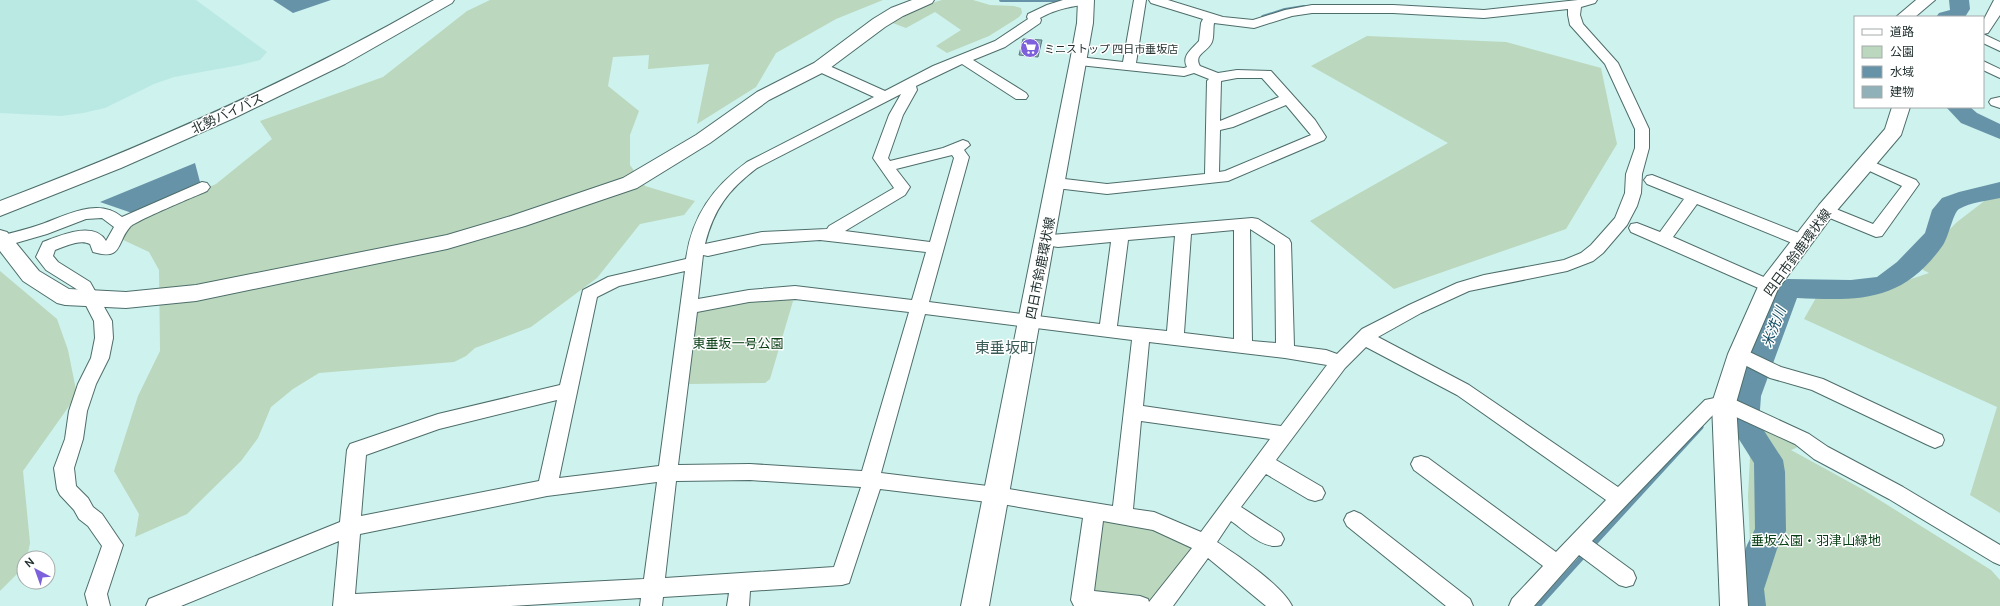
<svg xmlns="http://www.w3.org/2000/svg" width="2000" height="606" font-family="Manrope,'Noto Sans JP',sans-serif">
  <rect width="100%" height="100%" fill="#cef2ee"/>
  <path fill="#bae8e3" d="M0,0H196L267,52L260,60L240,65L174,77L154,84L105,108L83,113L61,116L0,113Z"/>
  <path fill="#bbd7bd" d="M490,0H883L836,19L776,53L756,87L697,124L709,64L648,69L649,55L613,57L608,86L639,111L630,135V165L645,186L695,201L684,215L640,224L597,278L531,327L475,348L466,356L454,362L319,373L293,389L271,407L258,438L241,461L187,514L135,537L139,514L114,471L138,396L160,351L159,270L149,252L121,239L129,223L216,184L272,139L260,121L383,77L467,11Z
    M942,0H973L990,5L1014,6L1021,8L1022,13L1019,17L989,36L947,53L936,46L961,30L935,12L906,28L890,22L918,7Z
    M1367,36L1506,42L1601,68L1617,144L1566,229L1394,289L1310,221L1448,143L1311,66Z
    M2000,189V513L1970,495L1997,407L1804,319L1817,296L1890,286L1929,273L1914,265L1957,222Z
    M0,271L57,319L68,350L77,395L23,471L30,543L27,558H24V567L0,591Z
    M790,297L793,301L770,379L765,383L689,384L685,381L694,313L699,309Z
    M1767,424L1800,441L1796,448L1791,450L1862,489L1991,570L2000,580V606H1743L1742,589L1750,543L1748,496L1750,458L1747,445L1736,427L1762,433Z
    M1105,520L1150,529L1189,545L1193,553L1156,599L1146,601L1095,596L1090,590L1097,525Z"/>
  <path fill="#6693a8" d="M273,0H331L293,13Z
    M195,163L200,182L132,213L100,202Z"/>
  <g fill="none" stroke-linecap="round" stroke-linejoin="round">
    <path stroke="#6693a8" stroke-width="4" d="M1001,0H1064
      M1263,17L1285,10L1304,7"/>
    <path stroke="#6693a8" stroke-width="5" d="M1591,547L1701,427
      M1538,606L1585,554"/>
    <path fill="#6693a8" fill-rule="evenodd" d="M1949,0H1969L1970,9L1965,17H1936L1939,13L1950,10Z
      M1946,107H1970L1977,113L2000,124V139L1961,123Z
      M2000,182V198C1987,201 1971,202 1959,209C1953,213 1949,236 1943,245C1903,302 1860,301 1797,298L1761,396L1759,423L1783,460L1785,472L1786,531L1777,549L1764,589L1766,606H1734L1732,589L1747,545L1755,529L1754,463L1730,425L1733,396L1779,281L1788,279L1851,280L1877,277L1897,262L1925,233L1932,210L1942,198L1959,192Z"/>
  </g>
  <path fill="#8fb1b7" stroke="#58787d" d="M1023,39L1042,40L1038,57L1019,55Z"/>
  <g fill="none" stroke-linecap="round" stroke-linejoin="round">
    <defs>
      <path id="minor" d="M1063,0H1092L1090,3C1073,7 1057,8 1040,18L1041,20L1040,23L1005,47L973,60L1026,93L1028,96L1026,99H1016L962,64L916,86L917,90L903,115L888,158L890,161L943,148L963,140L968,142L970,145L964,150L969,157L929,302L1100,324L1111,242L1058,247L1039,244L1037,240L1039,236L1252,218L1258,219L1289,239L1291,243L1294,346L1326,350L1337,354L1362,329L1409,305L1457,283L1484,275L1564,260L1581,253L1591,245L1615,218L1625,193L1626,174L1635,148V129L1605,64L1570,25L1568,15V9L1484,18L1393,13H1312L1292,16L1254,28L1214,23C1213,28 1214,37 1212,42C1208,52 1193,54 1200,66L1218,73L1237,70L1271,71L1315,120L1326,137L1324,140L1228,181L1107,194L1056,188L1051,187L1048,183L1051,179L1056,178L1107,184L1205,174L1207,81L1209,79L1194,73L1184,76L1079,65L1074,64L1072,61L1074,58L1079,57L1123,62L1134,0H1146L1136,63L1184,68L1187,67C1181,56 1192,49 1199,41L1201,23L1203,19L1151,3L1149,0H1168L1223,17L1253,20L1285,10L1312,5H1393L1484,10L1578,0H1597L1595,3L1581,7L1580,15L1583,24L1618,63L1649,129V148L1642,174L1641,193L1637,206L1627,225L1603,253L1593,261L1567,271L1469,291L1421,313L1378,337L1469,385L1618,487L1705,400L1724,396L1731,398L1809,434L1828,447L1903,487L2000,545V565L1993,562L1889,499L1814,459L1795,444L1723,411H1717L1709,419L1592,541L1633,571L1636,578L1633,585L1626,587L1619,585L1579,555L1534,606H1509L1512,599L1543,566L1414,470L1411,464L1414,458L1421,456L1428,458L1556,552L1606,500L1457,395L1366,347L1345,368L1276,460L1322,487L1325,493L1322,499L1315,501L1308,499L1266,474L1241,507L1281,533L1284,539L1281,545C1265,551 1244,530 1231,521L1217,542C1236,554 1283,586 1292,606H1266L1208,558L1173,606H1074L1071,600L1083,518L996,503L880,489L849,583L842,585L750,591L749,606H727L729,593L663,597L662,606H640L641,598L511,606H333L339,541L181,606H146L149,599L340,522L347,450L350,444L438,414L560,385L583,290L608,277L686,259C692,216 713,187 747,162L874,97L815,70L813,67L815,64H825L885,91L933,66L995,41L1028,19L1027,17L1028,14L1047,5ZM1237,78H1262L1279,97L1220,121L1221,81ZM901,94L889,115L873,158L894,188L829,226L827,229L762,232L705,244C714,209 728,190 757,168ZM1286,105L1311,135L1225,171L1219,172L1220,130L1233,127ZM952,155L954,158L930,242L845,231L905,195L910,187L896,169ZM1250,229L1275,245L1276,343L1252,341ZM1234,230V339L1184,333L1191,234ZM1175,236L1167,331L1117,326L1128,240ZM820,240L926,252L912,300L795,286L749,290L698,299L703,255L708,256L762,244ZM685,271L659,466L559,478L597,297L619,286ZM795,299L909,312L862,471L750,464L678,465L697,312L749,302ZM925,314L1132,340L1113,506L996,487L881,473ZM1149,342L1285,358L1327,365L1281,426L1143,406ZM557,400L539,481L361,516L366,455L439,429ZM1141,421L1270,439L1201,532L1154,512L1133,509ZM750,480L861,487L834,567L665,578L676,481ZM657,482L644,579L355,594L360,534L547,496ZM1103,521L1153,530L1192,548L1149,602L1148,599L1140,596L1094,591Z
        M1994,0H2000V15L1988,33L1983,34V21Z
        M1983,34L2000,42V51L1983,43Z
        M1983,61L2000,69V78L1983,70Z
        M2000,97V108L1991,105L1989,102L1991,99Z
        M1866,159L1916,180L1919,184L1882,236L1876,237L1820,214L1818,210L1820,206L1826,205L1873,224L1902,186L1861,167L1858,164L1861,161Z
        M1652,175L1809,237L1811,241L1809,245L1803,247L1797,245L1697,204L1673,237L1775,282L1777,286L1775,290L1769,292L1763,290L1631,232L1629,228L1631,224L1637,223L1660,232L1684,199L1647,184L1644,180L1647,176Z
        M202,182L207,183L210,187L207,191C196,196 135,221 130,227C116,243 123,261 93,252L90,244C80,239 66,246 55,250L53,256L58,262L90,282L112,321L113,338L109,358L96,384L87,411L83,439L74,468L76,486L88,498L93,507L102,514L123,545L107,594L110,606H88L85,594L102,546L88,526L79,519L74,510L60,495L57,489L54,468L65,439L69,411L78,384L91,358L95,338L94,321L78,290L46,270L36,257L43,242C59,236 94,220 106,241L114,227L102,218L86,219L47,234L2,247L0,246V236C14,232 28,229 42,224C67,215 98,197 122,217Z
        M1739,347L1781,367L1823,379L1942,435L1944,440L1942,445L1935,448L1928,445L1812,390L1770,378L1733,359L1730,354L1733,349Z
        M1354,511L1361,514L1470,599L1473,606H1446L1347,526L1344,520L1347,514Z"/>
      <path id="tertiary" d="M912,0H934L932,3L903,16L885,27L826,71L769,100L710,143L637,188L525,226L447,249L196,301L126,308L65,305L57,303L23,281L0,251V230L7,232L39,271L69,289L126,292L196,285L447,235L511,216L623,178L696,135L757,92L814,63L873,19L891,8Z"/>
      <path id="primary" d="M1078,0H1094L1093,23L989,606H961L1070,61L1077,23Z
        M1916,0H1935L1915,17H1896Z
        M1892,107H1910L1901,135L1833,215L1778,289L1750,354L1736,403L1748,606H1720L1712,403L1728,354L1761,280L1819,205L1885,129Z"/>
      <path id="trunk" d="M434,0H454L452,3L345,64L234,118L121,168L0,216V201C150,144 295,80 434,0Z"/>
    </defs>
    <use href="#minor" stroke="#4d6d6a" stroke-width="2"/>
    <use href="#tertiary" stroke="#4d6d6a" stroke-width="2"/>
    <use href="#primary" stroke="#4d6d6a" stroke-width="2"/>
    <use href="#trunk" stroke="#4d6d6a" stroke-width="2"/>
    <use href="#minor" fill="#fff" fill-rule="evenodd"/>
    <use href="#tertiary" fill="#fff" fill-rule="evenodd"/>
    <use href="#primary" fill="#fff" fill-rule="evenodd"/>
    <use href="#trunk" fill="#fff" fill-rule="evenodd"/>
  </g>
  <defs>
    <symbol id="supermarket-disc" viewBox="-11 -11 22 22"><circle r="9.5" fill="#7d61dc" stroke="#fff"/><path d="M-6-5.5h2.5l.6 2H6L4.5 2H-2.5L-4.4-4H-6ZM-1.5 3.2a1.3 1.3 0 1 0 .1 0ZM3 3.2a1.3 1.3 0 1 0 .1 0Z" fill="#fff"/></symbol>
  </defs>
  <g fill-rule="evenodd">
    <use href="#supermarket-disc" x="1019" y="37" width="22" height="22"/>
  </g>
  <g text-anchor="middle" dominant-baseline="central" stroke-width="3" stroke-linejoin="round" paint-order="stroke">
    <g font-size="11" fill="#212f2e" stroke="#fff" text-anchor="start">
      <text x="1044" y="48">ミニストップ 四日市垂坂店</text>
    </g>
    <g font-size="13" fill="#212f2e" stroke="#fff">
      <text transform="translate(227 113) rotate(-25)">北勢バイパス</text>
      <text transform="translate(1797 252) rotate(-54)">四日市鈴鹿環状線</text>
      <text transform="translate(1040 268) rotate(-79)">四日市鈴鹿環状線</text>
    </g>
    <g font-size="13" fill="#073e14" stroke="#fff">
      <text x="738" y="343">東垂坂一号公園</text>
      <text x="1816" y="540">垂坂公園・羽津山緑地</text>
    </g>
    <g font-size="14" font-style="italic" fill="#134f66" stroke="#fff">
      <text transform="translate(1773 327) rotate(-69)">米洗川</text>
    </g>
    <g font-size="15" fill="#3b5b58" stroke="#fff">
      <text x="1005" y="347">東垂坂町</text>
    </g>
  </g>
  <rect x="1854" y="16" width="130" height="92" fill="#ffffff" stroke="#a6acab"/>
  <rect x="1862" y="29" width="20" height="6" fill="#ffffff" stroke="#a6acab"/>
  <text x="1890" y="36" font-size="12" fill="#212f2e">道路</text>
  <rect x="1862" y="46" width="20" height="12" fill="#bbd7bd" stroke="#a6acab"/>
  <text x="1890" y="56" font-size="12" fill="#212f2e">公園</text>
  <rect x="1862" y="66" width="20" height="12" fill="#6693a8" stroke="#a6acab"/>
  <text x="1890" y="76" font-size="12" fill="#212f2e">水域</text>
  <rect x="1862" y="86" width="20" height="12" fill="#8fb1b7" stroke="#a6acab"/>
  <text x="1890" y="96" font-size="12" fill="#212f2e">建物</text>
  <g transform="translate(36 570) rotate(319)"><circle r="19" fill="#ffffff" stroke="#a6acab"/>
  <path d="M0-3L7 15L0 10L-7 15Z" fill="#7d61dc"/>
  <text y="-6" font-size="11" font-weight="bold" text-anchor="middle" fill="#212f2e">N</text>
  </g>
</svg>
